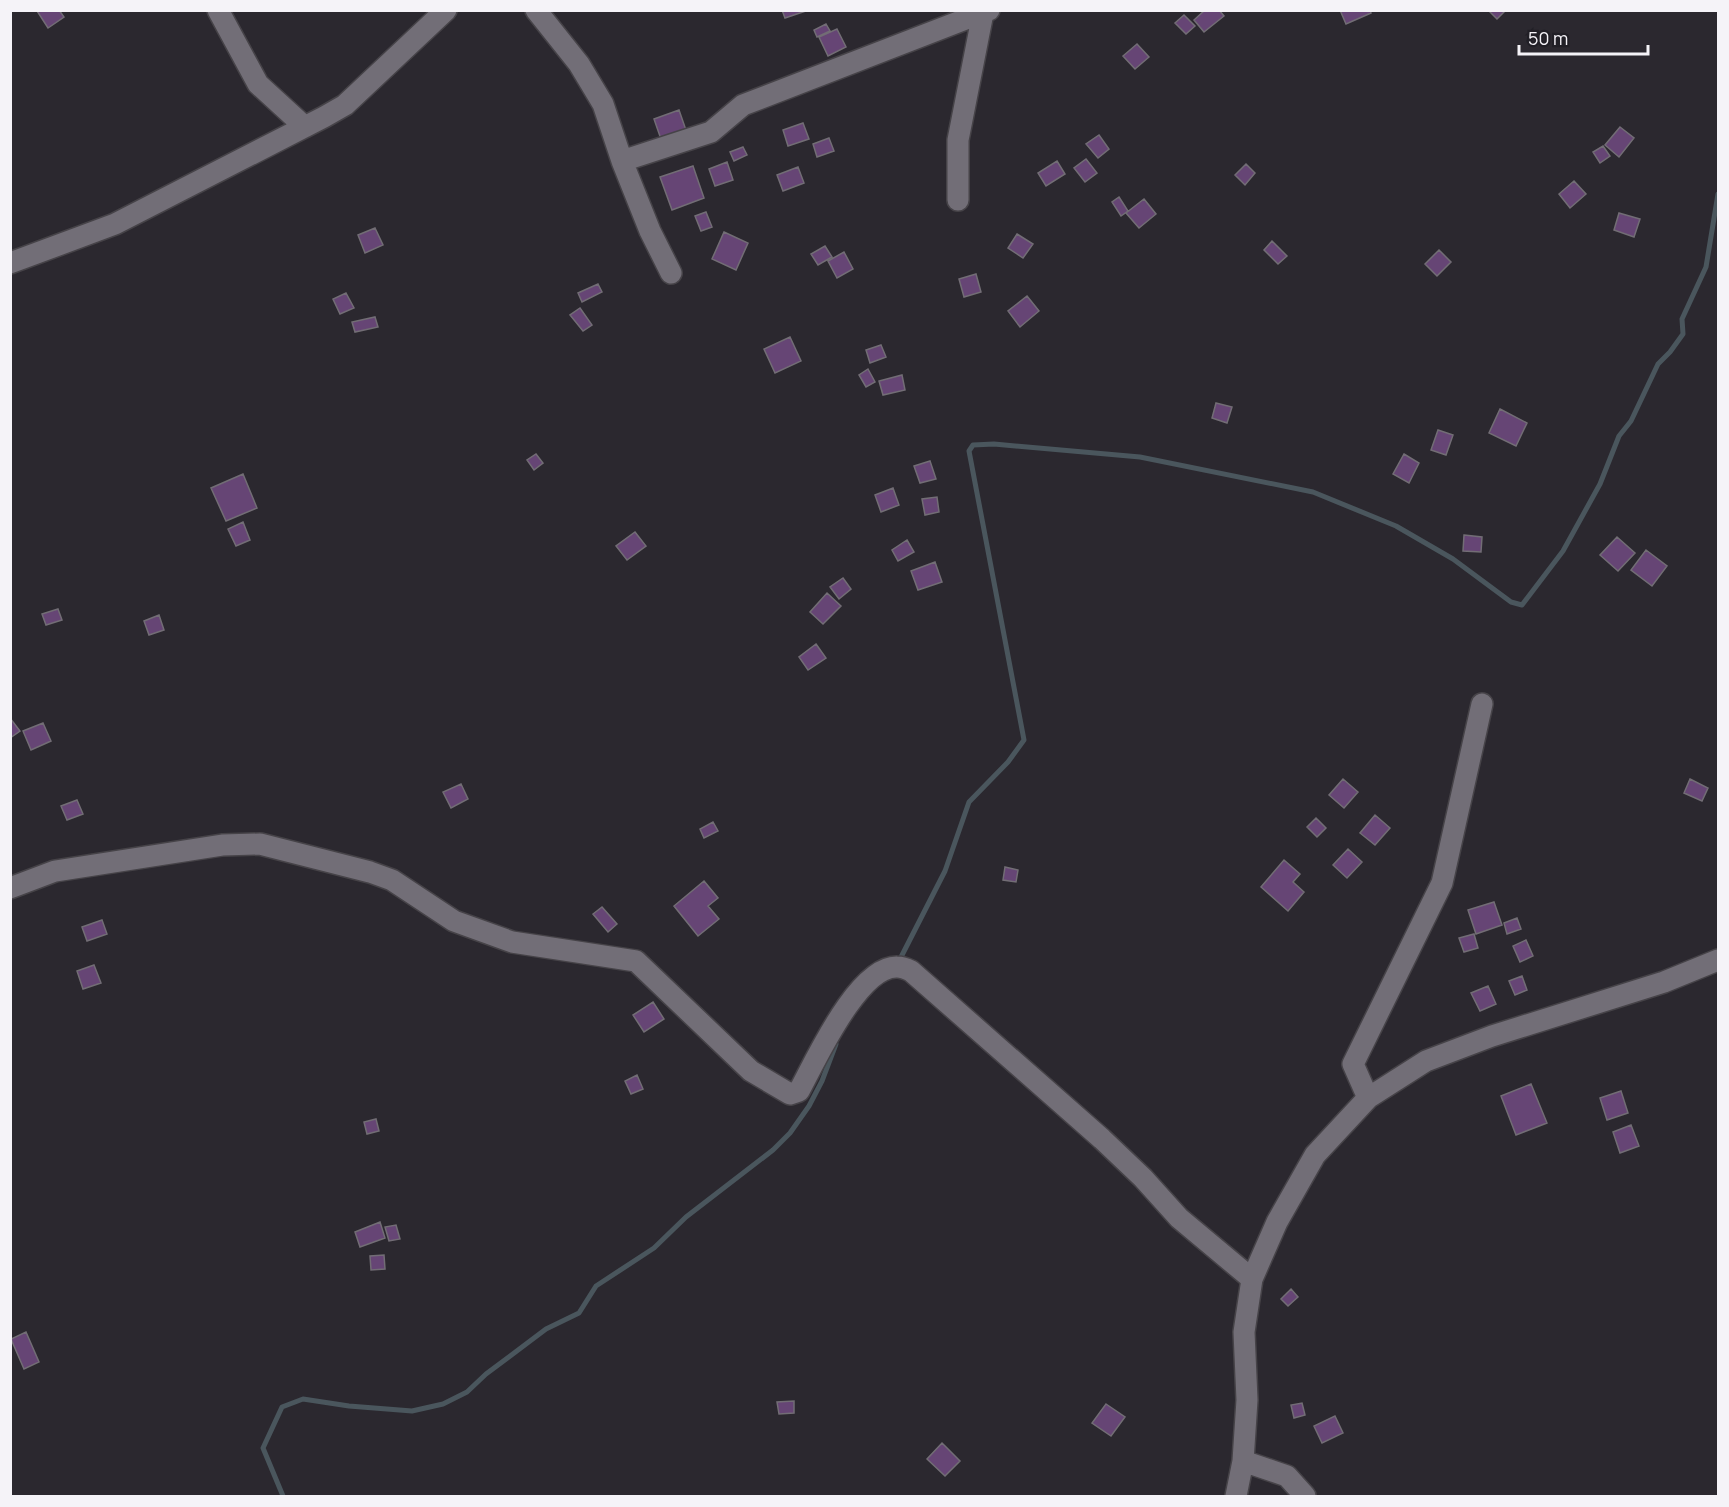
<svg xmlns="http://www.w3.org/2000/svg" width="1729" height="1507" font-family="Manrope,sans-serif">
  <rect width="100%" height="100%" fill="#2b282f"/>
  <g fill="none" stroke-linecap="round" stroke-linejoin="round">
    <path stroke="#4a565d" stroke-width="5" d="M898,963L945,871L969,802L1008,762L1024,740L969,451L973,445L994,444L1140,457L1313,492L1396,526L1453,559L1511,602L1522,605L1563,551L1600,484L1619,436L1631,421L1658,364L1670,352L1683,334L1682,319L1706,267L1718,194
      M283,1496L263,1448L282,1407L303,1399L349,1406L412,1411L443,1404L467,1392L486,1374L546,1329L579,1313L596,1286L654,1248L686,1217L773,1150L790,1133L809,1106L822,1081L836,1044"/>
  </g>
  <path fill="#664575" stroke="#726d75" stroke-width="1.5" d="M59,10L64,17L48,28L37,11Z
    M782,10H806V11L785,18Z
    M1205,10H1219L1224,16L1204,32L1194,20Z
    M1340,10H1370L1371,13L1346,24Z
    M1488,10H1506L1497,19Z
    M1184,15L1195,26L1186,34L1175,23Z
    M826,24L830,31L817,37L814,30Z
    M837,29L846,47L828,56L819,37Z
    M1137,44L1149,57L1135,69L1123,56Z
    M679,110L687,133L662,142L654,119Z
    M803,123L809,139L788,146L783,130Z
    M1620,127L1634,138L1619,157L1605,145Z
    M1099,135L1109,149L1098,158L1086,144Z
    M829,138L834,151L817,157L813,144Z
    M1603,146L1610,156L1600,163L1593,152Z
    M743,147L747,155L734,161L730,152Z
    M1086,159L1097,173L1085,182L1074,168Z
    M1057,161L1065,174L1046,186L1038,173Z
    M727,162L733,180L715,186L709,169Z
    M1246,164L1255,173L1245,185L1235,175Z
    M693,166L704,198L672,210L660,177Z
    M798,167L804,183L783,191L777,175Z
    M1574,181L1586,194L1570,208L1559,194Z
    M1119,197L1128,211L1121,216L1112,202Z
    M1144,199L1156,214L1139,228L1126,213Z
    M706,212L712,227L701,231L695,216Z
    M1619,213L1640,219L1634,237L1614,230Z
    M375,228L383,245L365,253L358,235Z
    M724,232L748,243L736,270L712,259Z
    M1017,234L1033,244L1023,258L1008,248Z
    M1272,241L1287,256L1278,264L1264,250Z
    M825,246L832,257L818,265L811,254Z
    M1439,250L1451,262L1437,276L1425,264Z
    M844,252L853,269L837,278L828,261Z
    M976,274L981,292L964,297L959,279Z
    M598,284L602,292L582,302L578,293Z
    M346,293L354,308L340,314L333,299Z
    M1027,296L1039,311L1020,327L1008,311Z
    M580,308L592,325L583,331L570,315Z
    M375,317L378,327L355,332L352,322Z
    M790,337L801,361L775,373L764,349Z
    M881,345L886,357L870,363L866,350Z
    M868,369L875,382L866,387L859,375Z
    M902,375L905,390L883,395L879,381Z
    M1216,403L1232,407L1227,423L1212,418Z
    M1500,409L1527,423L1516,446L1489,433Z
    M1438,430L1453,435L1446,455L1431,450Z
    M536,454L543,463L534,470L527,460Z
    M1404,454L1419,463L1409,483L1393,474Z
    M930,461L936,479L920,483L914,466Z
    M243,474L257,508L226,521L211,488Z
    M893,488L899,505L881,512L875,495Z
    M937,497L939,512L925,515L922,499Z
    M243,522L250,540L236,546L228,529Z
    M635,532L646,546L627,560L616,546Z
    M1464,535L1482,537L1481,552L1463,551Z
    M1617,537L1635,553L1618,571L1600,555Z
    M907,540L914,552L898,561L892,550Z
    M1646,550L1667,566L1652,586L1631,570Z
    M935,562L942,582L918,590L911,571Z
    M843,578L851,589L839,599L830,587Z
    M827,593L841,606L823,624L810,612Z
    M58,609L62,620L46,625L42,614Z
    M159,615L164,630L149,635L144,621Z
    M816,644L826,658L808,670L799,657Z
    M10,718L20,731L10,738Z
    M43,723L51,741L31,750L23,731Z
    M1343,779L1358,792L1344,808L1329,795Z
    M1690,779L1708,788L1702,801L1684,793Z
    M461,784L468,799L451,808L443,792Z
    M77,800L83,814L67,820L61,806Z
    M1375,815L1390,828L1375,845L1360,833Z
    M1316,818L1326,828L1317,837L1307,827Z
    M713,822L718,831L704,838L700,829Z
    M1348,849L1362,862L1347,878L1333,865Z
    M1284,860L1300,874L1293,882L1304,892L1288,911L1261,887Z
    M1005,867L1018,870L1016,882L1003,880Z
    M704,881L718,898L708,906L719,919L698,936L674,906Z
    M1494,902L1502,925L1476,934L1468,910Z
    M602,907L617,924L608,932L593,914Z
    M1517,918L1521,929L1507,934L1504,923Z
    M102,920L107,934L87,941L82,927Z
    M1474,934L1478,948L1464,952L1459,938Z
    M1526,940L1533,956L1520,962L1513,946Z
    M94,965L101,983L83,989L77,971Z
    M1522,976L1527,990L1515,995L1509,981Z
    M1488,986L1496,1004L1480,1011L1471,993Z
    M653,1002L664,1019L644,1032L633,1015Z
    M637,1075L643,1089L631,1094L625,1081Z
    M1531,1084L1547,1123L1516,1135L1501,1096Z
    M1621,1091L1628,1113L1607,1120L1600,1098Z
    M376,1119L379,1131L367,1134L364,1122Z
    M1631,1125L1639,1146L1620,1153L1613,1132Z
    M380,1222L385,1238L360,1247L355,1232Z
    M396,1225L400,1239L389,1241L385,1227Z
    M384,1255L385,1269L371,1270L370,1256Z
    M1291,1289L1298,1297L1288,1306L1281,1299Z
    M26,1332L39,1362L24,1369L11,1339Z
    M794,1401V1413L779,1414L777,1402Z
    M1302,1403L1305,1415L1294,1418L1291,1405Z
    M1106,1404L1125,1417L1111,1436L1092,1423Z
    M1335,1416L1343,1433L1322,1443L1314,1426Z
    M942,1443L960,1461L945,1476L927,1459Z"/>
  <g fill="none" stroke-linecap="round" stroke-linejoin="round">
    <defs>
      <path id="minor" d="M218,10L258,84L305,127
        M536,10L579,64L603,104L622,161L650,231L671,273
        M622,161L711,132L743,105L989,10
        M958,200V140L983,13
        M10,263L115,224L324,117L345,105L446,10
        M10,888L55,871L222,845L260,844L370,872L392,880L454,921L512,942L636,961L751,1071L790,1094L799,1091C815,1062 858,966 897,967C901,967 907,969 911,971L1102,1139L1143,1178L1179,1218L1252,1279
        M1368,1098L1353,1064L1442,883L1482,704
        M1243,1461L1287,1476L1305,1496
        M1236,1496L1243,1461L1247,1400L1244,1332L1252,1279L1277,1222L1315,1155L1368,1098L1426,1061L1492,1036L1664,982L1718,960"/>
    </defs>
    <use href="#minor" stroke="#464348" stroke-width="24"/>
    <use href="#minor" stroke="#726e77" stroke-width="21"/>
  </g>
  <rect width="1729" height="1507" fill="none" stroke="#f5f3f8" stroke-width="24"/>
  <path d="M1519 45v9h129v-9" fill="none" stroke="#f5f3f8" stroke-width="3"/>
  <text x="1528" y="45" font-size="18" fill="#f5f3f8" stroke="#211f26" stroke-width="4.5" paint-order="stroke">50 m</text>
</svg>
